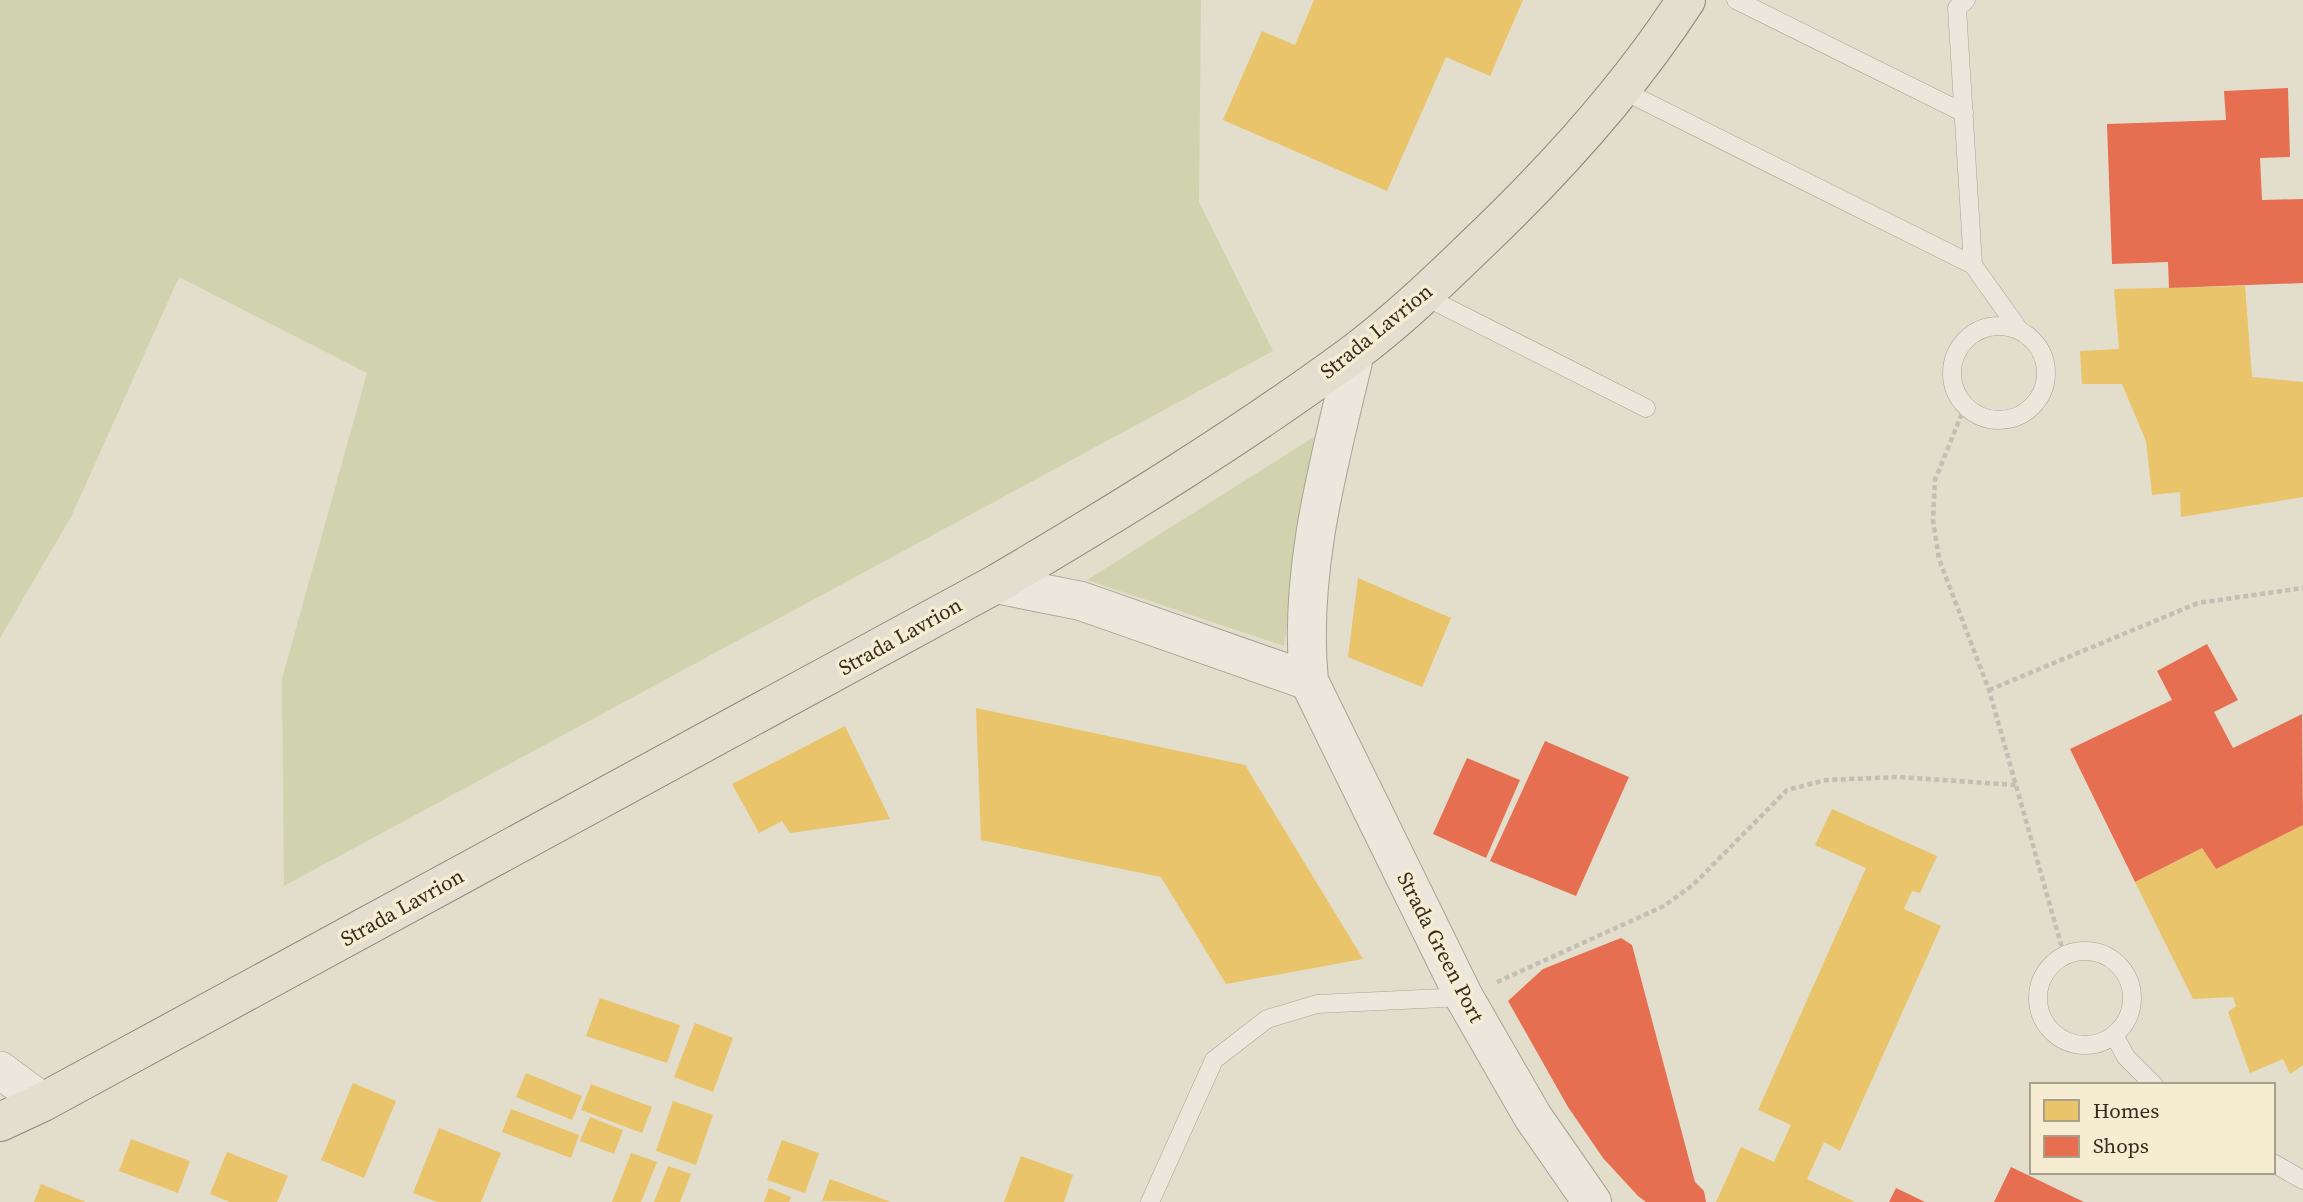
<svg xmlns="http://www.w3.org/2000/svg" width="2303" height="1202" font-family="'Source Serif 4',serif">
  <rect width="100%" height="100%" fill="#e3ddcc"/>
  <path fill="#d1d3ae" d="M0,0H1201L1199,202L1273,351L284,886L282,679L367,373L179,277L71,517L0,638Z
    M1314,437L1284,646L1087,580Z"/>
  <path fill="#e9c46a" d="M1314,0H1523L1490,76L1446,57L1387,191L1223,120L1262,31L1295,45Z
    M2245,286L2252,377L2303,382V497L2181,517L2180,492L2152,495L2146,441L2122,384H2082L2080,351L2119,349L2114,289Z
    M1358,578L1451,618L1422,687L1348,657Z
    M976,708L1245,765L1363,959L1226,984L1161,877L981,840Z
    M845,726L890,819L790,833L782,821L759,833L732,784Z
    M1832,809L1937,856L1920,893L1912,891L1904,909L1941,926L1840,1151L1824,1142L1807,1179L1855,1202H1716L1741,1147L1774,1162L1791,1125L1758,1110L1866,868L1815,845Z
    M2303,825V1065L2290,1074L2283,1059L2250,1073L2228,1012L2236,1006L2233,997L2193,999L2135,882L2202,848L2216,869Z
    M600,998L680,1025L667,1063L586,1036Z
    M695,1023L733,1038L713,1092L674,1077Z
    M526,1073L582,1096L572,1120L516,1097Z
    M353,1083L396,1101L364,1178L321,1160Z
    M591,1084L652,1107L642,1133L581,1110Z
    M673,1101L713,1115L696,1165L656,1151Z
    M511,1109L579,1135L571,1158L502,1132Z
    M590,1117L623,1130L614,1154L580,1141Z
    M439,1128L501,1153L481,1202H437L413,1193Z
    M131,1139L190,1161L178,1193L119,1171Z
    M782,1140L819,1153L805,1193L767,1180Z
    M227,1152L288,1176L277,1202H230L210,1194Z
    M631,1153L657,1162L641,1202H612Z
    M1021,1156L1073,1175L1064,1202H1004Z
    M668,1166L691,1174L680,1202H654Z
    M830,1179L891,1202L822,1201Z
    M41,1184L86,1202H34Z
    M769,1188L791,1197L789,1202H764Z"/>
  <path fill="#e76f51" d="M2288,88L2290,157L2260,158L2262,200L2303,199V283L2169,288L2168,262L2112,264L2107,124L2226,120L2224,91Z
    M2207,644L2238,700L2214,712L2233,748L2302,714L2303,825L2216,869L2202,848L2135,882L2070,749L2172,700L2157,671Z
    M1545,741L1629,777L1576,896L1490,861Z
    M1467,758L1520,780L1486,858L1433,834Z
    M1621,938L1632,945L1695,1182L1704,1191L1706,1202H1646L1638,1196L1603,1158L1568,1107L1508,1001L1543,969Z
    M2011,1167L2084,1202H1994Z
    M1896,1188L1925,1202H1889Z"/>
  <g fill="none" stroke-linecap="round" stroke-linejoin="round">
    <defs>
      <path id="service" d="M1736,0L1964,113
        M1966,0L1957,8L1973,265
        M1622,90L1973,265L2020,331
        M1422,295L1646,408
        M1952 373a47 47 0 1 1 94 0a47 47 0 1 1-94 0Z
        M2038 998a47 47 0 1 1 94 0a47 47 0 1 1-94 0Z
        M2114,1035L2126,1057L2154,1085
        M2273,1163L2303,1180
        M1150,1202L1214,1060L1267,1019L1317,1004L1464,997"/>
      <path id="minor" d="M0,1070L43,1102"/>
      <path id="tertiary" d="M1355,353C1330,460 1298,570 1309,681L1464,997L1533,1117L1592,1202
        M996,584L1081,601L1309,681"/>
      <path id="primary" d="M0,1122L43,1102L996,584C1118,512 1239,438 1353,354C1397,321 1437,283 1476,245C1555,170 1627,91 1686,0"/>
    </defs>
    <use href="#service" stroke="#a8a296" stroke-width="19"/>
    <use href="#minor" stroke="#a8a296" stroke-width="38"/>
    <use href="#tertiary" stroke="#a8a296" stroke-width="40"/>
    <use href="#primary" stroke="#8e877c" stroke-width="40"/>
    <path stroke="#c4beb5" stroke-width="4.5" stroke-dasharray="5 3.5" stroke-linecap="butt" d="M1965,406L1935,480L1933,520L1939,559L1989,690L2064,955
      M1989,690L2198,603L2303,588
      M1497,982L1664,906L1693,885L1787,790L1826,780L1899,777L2016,785"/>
    <use href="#service" stroke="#ece7dd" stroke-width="18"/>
    <use href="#minor" stroke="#ece7dd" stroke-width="37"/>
    <use href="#tertiary" stroke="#ece7dd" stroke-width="38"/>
    <use href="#primary" stroke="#e3decf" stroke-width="38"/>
  </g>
  <g text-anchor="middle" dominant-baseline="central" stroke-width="7" stroke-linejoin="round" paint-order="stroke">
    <g font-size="21" fill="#372b1e" stroke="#f5ecd2">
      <text transform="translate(1376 331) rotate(-39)">Strada Lavrion</text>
      <text transform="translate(900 636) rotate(-29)">Strada Lavrion</text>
      <text transform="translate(402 907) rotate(-29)">Strada Lavrion</text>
      <text transform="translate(1441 947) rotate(63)">Strada Green Port</text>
    </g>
  </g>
  <rect x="2030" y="1083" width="245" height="91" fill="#f5ecd2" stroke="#a99f8a" stroke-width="2"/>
  <rect x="2044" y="1100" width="35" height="21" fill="#e9c46a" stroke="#a99f8a" stroke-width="2"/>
  <text x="2093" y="1118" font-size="21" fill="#372b1e">Homes</text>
  <rect x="2044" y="1136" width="35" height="21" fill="#e76f51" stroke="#a99f8a" stroke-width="2"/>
  <text x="2093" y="1153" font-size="21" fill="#372b1e">Shops</text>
</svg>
